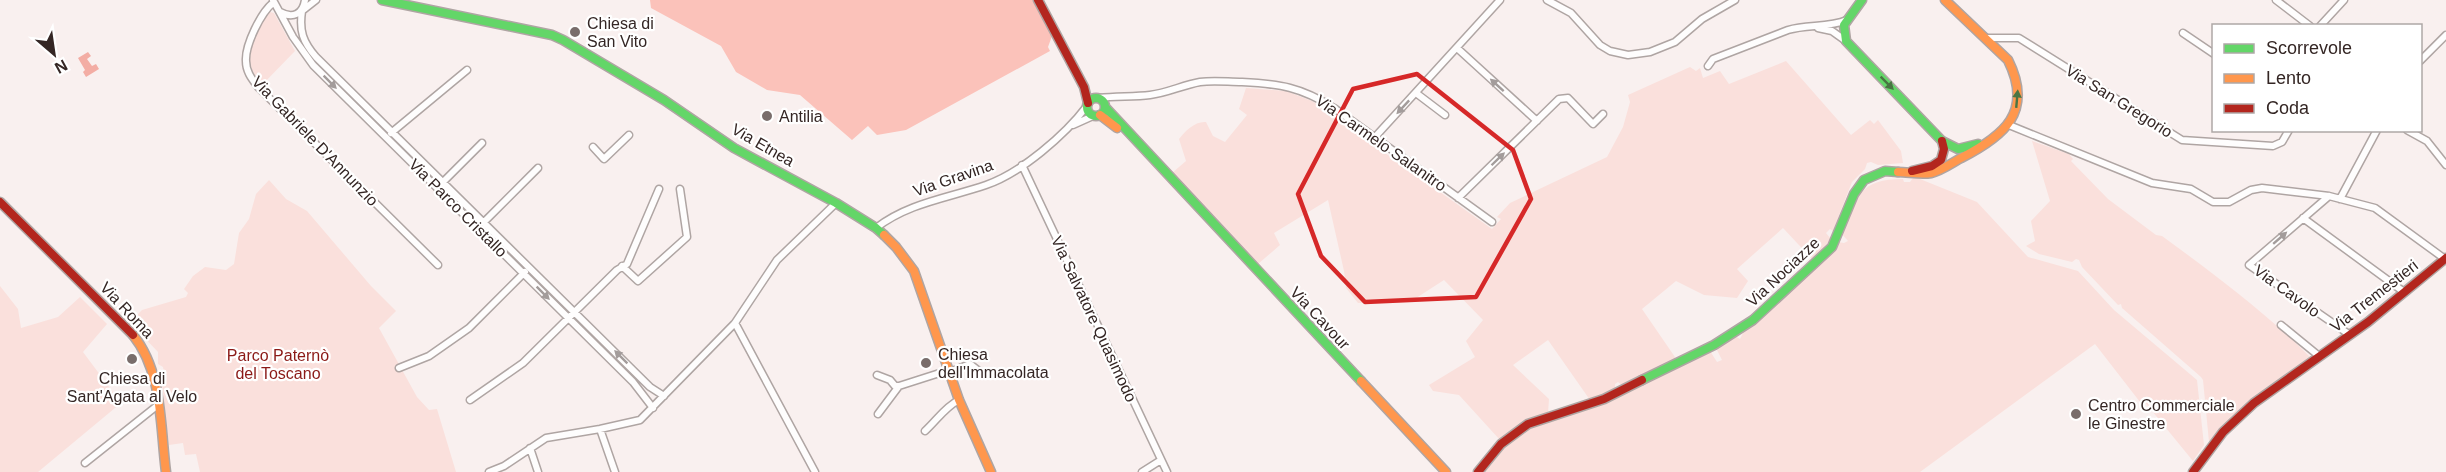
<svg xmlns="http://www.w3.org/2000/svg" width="2446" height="472" font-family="Helvetica,sans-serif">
  <rect width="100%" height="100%" fill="#f9f0ef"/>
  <path fill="#fae0dc" d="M270,12L274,13L295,51L262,85C239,56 252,47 264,16Z
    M1786,61L1851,135L1870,120L1874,124L1878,120L1901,151L1903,163L1878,165L1871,162L1867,163L1865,169L1852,182L1833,231L1830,229L1826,233L1831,239L1829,245L1813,260L1783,228L1737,269L1748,281L1737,298L1704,295L1676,281L1642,309L1677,360L1623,386L1618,382L1615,384V390L1590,400L1548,340L1513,365L1549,399L1548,413L1523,422L1500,440L1459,395L1433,391L1429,385L1475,357L1466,341L1483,320L1444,280L1410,302L1358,303L1346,288L1344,271L1328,200L1274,233L1280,245L1258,264L1172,173L1186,161L1179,139C1185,131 1195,121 1206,122L1213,136L1225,142L1247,115L1239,109L1246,88L1286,91L1312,101L1492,229L1501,219L1497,217L1510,203L1607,157L1623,127L1630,102L1628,95L1690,67L1696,71L1700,68L1703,78L1720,71L1729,84Z
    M2032,141L2069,154L2073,159L2071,161L2108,199L2156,235L2162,236C2214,274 2265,312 2310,357C2274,383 2240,409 2209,442L2203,380L2201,377L2122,308L2121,304L2118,305L2082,267L2079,260L2076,259L2072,262L2039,254L2026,246L2035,241L2031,221L2050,201Z
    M1913,178L1920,179L1977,202L2028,257L2078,271L2114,310L2197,380L2204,445L2193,461L2143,400L2140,402L2095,344L1920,472H1482L1502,448L1531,426L1635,388L1710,351L1717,362L1722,360L1716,348L1735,336L1740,339L1744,331L1769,312L1830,255L1838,242L1844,243L1848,241L1841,233C1857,196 1860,179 1903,179L1904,182H1910Z
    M269,180L286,199L307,211L371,286L396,311L379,328L417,397L429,410L437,409L456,472H200L196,454L185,455L183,443L169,445L161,376L164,373L163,367L158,364V352L138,331V323L133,319L142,310L186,297L188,293L184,289L193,276L205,267L226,270L234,264L239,233L249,219L256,194Z
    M0,286L18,309L21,328L58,317L80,297L107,324L83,352L121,403L38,472H0Z"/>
  <path fill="#fbc2ba" d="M650,0H1034L1052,36L1048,47L1050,51L906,130L877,135L868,126L852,140L800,95L767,90L736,72L721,46L651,8Z"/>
  <path fill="#f3ada4" d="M88,52L91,56L87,59L92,66L96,64L99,69L86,77L83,72L85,70L78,58Z"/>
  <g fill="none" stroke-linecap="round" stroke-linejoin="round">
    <defs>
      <path id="street" d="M273,0L293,37L313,65L633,382L653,408
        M316,0L302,11C299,31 303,42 316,57L650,387L664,396
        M1547,0L1571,13L1600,45L1610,51L1628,55L1650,52L1675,42L1702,19L1735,0
        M2276,0L2310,26
        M274,2C261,12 245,45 246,61C246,72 252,79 258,87L438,265
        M280,12C293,19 303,14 305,0
        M2320,26L2344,0
        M1818,28L1832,31L1846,41
        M2183,33L2214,54
        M1985,38H2019L2182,140L2273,146L2282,142L2289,130
        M1457,48L1537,121
        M2420,61L2446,35
        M1708,66L1713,59L1788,30C1807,24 1828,28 1847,20
        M1416,93L1445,115
        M1099,98C1116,96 1134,97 1150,95C1167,93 1183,85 1200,82C1214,80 1228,82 1242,82C1280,84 1301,87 1334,108L1492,222
        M1073,125L1093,116
        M2009,125L2152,183L2191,189L2213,202H2229L2251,190L2262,188L2329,196L2375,208L2445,259
        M2407,130L2427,141L2446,165
        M391,133L467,70
        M1375,137L1500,0
        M593,147L604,159L629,135
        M1022,165L1167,472
        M443,182L482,143
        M2329,196L2249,265L2350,335
        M1458,198L1559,99L1568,98L1593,124L1603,114
        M2340,199L2377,130
        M2303,218L2404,292
        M484,222L538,168
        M876,228C908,203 948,198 986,185C1021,173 1065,135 1087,106
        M622,266L638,281L687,237L680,189
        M735,323L815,472
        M2281,325L2319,356
        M399,368L429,356L469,328L525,272
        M950,372L970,364L979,371
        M877,375L890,380L895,386H899
        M470,400L523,363L617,270L627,264L659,189
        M878,414L899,386L949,370
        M600,429L615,472
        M925,431C937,420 945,407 959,400
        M530,448L538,472
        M85,463L158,405
        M489,472L504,466L546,438L600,429L640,420L735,323L777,260L836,203
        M1142,472L1161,460"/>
      <path id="fast" d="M382,0L552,35L563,40L664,100L734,148L836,203L876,228L884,235
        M1862,0L1844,25L1846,41L1942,141L1958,149L1978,144
        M1087 107a9 9 0 1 1 18 0a9 9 0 1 1-18 0Z
        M1106,108L1361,381
        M1642,380L1714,345L1753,320L1832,247L1854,194L1864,180L1885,171L1898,172"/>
      <path id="slow" d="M1100,115L1117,128
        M1898,172C1908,172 1921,175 1931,173C1941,171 1952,163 1961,158C2004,136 2034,112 2008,60L1945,0
        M884,235L896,247L914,271L959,400L991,472
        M133,335C163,372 160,426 166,472
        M1361,381L1446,472"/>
      <path id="jam" d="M1038,0L1084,87L1088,103
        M1912,171L1932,166L1941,160L1944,149L1942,141
        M0,202L133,335
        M1478,472L1501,444L1528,424L1604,399L1642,380
        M2193,472L2223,432L2254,403L2368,322L2446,258"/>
    </defs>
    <use href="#street" stroke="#afa5a3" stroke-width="9"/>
    <use href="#fast" stroke="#afa5a3" stroke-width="11"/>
    <use href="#slow" stroke="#afa5a3" stroke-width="11"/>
    <use href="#jam" stroke="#afa5a3" stroke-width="11"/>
    <use href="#street" stroke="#fefdfd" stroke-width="6"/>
    <use href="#fast" stroke="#63d668" stroke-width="8"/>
    <use href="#slow" stroke="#ff974d" stroke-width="8"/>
    <use href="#jam" stroke="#b3261e" stroke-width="8"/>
  </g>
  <defs><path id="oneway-solid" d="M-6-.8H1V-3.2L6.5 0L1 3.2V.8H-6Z" transform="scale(1.5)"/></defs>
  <g fill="#a39c9b">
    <use href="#oneway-solid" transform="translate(330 82) rotate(45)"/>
    <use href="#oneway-solid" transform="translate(1497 85) rotate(-138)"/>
    <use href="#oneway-solid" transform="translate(1403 107) rotate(133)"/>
    <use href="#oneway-solid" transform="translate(1498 159) rotate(-44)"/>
    <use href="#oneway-solid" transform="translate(2280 238) rotate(-41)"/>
    <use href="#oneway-solid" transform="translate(543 293) rotate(45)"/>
    <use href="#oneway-solid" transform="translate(621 357) rotate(-135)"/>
  </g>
  <g fill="#497543">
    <use href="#oneway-solid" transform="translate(1887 83) rotate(45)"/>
    <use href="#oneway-solid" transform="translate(2017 99) rotate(-85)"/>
  </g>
  <path fill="none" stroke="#d62828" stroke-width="4.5" stroke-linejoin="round" d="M1417,74L1513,150L1531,199L1476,297L1365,302L1321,256L1298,194L1353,89Z"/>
  <g fill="#796d6b" stroke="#fff" stroke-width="2">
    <circle cx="575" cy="32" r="6"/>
    <circle cx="767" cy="116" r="6"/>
    <circle cx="132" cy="359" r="6"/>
    <circle cx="926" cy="363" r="6"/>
    <circle cx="2076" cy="414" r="6"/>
  </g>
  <g text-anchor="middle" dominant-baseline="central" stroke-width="4.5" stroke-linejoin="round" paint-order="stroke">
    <g font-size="16" fill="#342624" stroke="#fff" text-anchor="start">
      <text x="587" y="23">Chiesa di<tspan x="587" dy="18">San Vito</tspan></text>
      <text x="779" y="116">Antilia</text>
      <text x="938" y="354">Chiesa<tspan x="938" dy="18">dell'Immacolata</tspan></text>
      <text x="132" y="378" text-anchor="middle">Chiesa di<tspan x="132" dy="18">Sant'Agata al Velo</tspan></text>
      <text x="2088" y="405">Centro Commerciale<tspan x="2088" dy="18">le Ginestre</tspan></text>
    </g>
    <g font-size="16" fill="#342624" stroke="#fff">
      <text transform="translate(2119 101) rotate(32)">Via San Gregorio</text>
      <text transform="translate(315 141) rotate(46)">Via Gabriele D'Annunzio</text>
      <text transform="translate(1381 143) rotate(35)">Via Carmelo Salanitro</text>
      <text transform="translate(763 145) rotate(30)">Via Etnea</text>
      <text transform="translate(953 178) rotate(-19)">Via Gravina</text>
      <text transform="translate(458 208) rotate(45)">Via Parco Cristallo</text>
      <text transform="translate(1783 272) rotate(-43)">Via Nociazze</text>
      <text transform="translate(2287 291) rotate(36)">Via Cavolo</text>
      <text transform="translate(2374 296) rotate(-38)">Via Tremestieri</text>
      <text transform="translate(127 310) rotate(47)">Via Roma</text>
      <text transform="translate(1320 318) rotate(47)">Via Cavour</text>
      <text transform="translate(1094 319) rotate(65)">Via Salvatore Quasimodo</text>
    </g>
    <g font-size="16" fill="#8b1a17" stroke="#fff">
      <text x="278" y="355">Parco Paternò<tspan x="278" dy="18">del Toscano</tspan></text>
    </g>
  </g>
  <rect x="2212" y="24" width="210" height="108" fill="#ffffff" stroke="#aea8a7" stroke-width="1.5"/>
  <rect x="2224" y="44" width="30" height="9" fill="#63d668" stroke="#aea8a7" stroke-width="1.5"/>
  <text x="2266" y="54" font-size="18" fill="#342624">Scorrevole</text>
  <rect x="2224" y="74" width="30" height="9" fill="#ff974d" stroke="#aea8a7" stroke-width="1.5"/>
  <text x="2266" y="84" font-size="18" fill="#342624">Lento</text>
  <rect x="2224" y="104" width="30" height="9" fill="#b3261e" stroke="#aea8a7" stroke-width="1.5"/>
  <text x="2266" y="114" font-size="18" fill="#342624">Coda</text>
  <g transform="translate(54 54) rotate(151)" stroke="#ffffff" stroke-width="4.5" paint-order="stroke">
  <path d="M0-4.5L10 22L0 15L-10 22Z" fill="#342624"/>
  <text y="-9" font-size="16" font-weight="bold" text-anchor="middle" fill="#342624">N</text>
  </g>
</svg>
